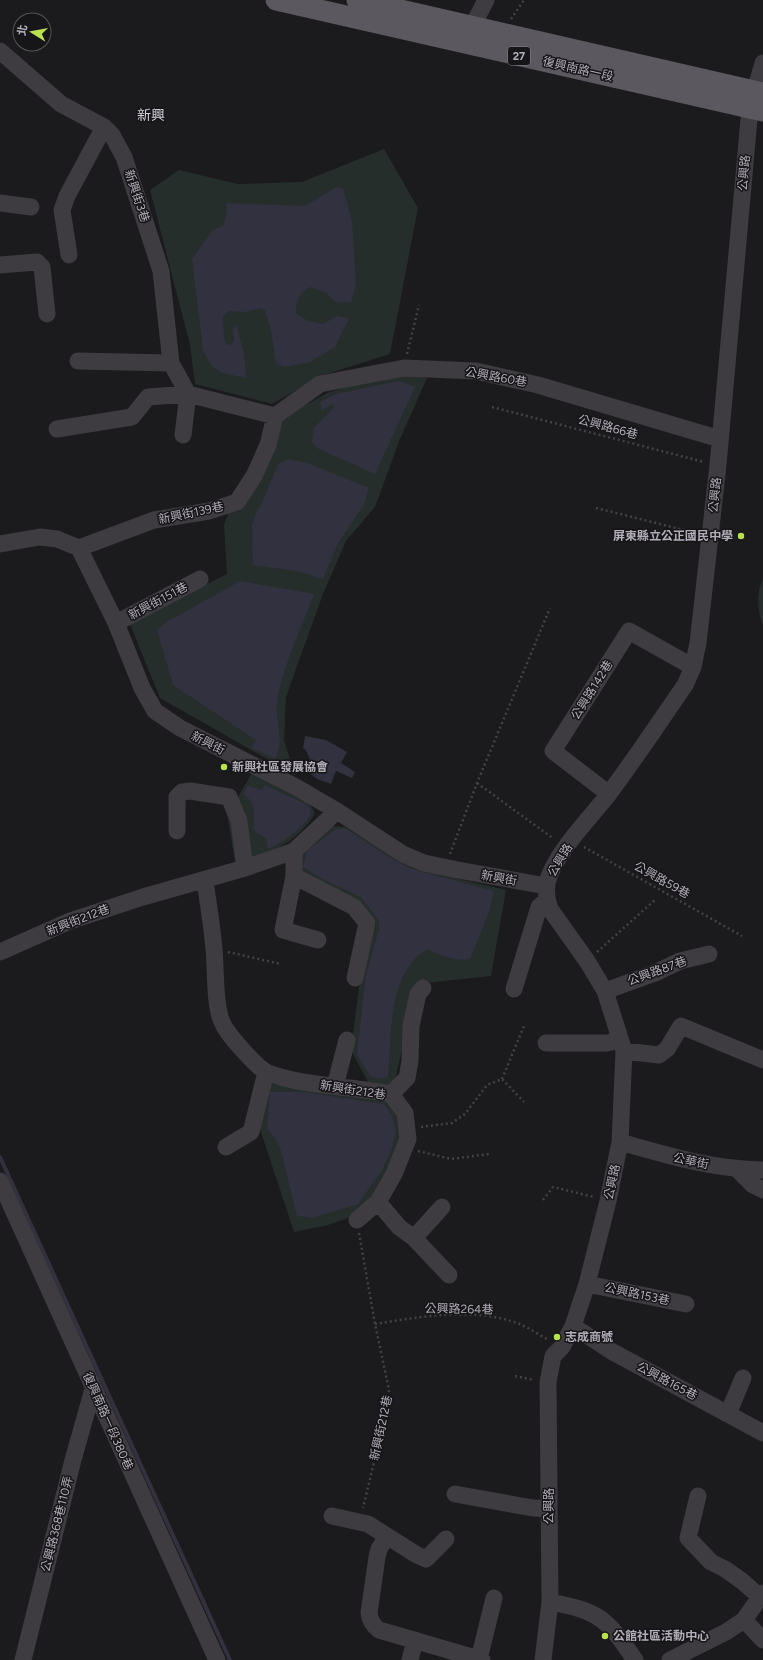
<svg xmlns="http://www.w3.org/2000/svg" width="763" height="1660" font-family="Figtree,'Noto Sans TC',sans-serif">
  <rect width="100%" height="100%" fill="#1b1a1c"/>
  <path fill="#262e2c" d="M384,149L418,208L390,354L323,375L272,404L195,384L190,345L150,190L179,170L238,184L302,182Z
    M395,372L427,378L400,439L375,507L346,541L323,594L286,697L284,740L295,775L160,698L129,622L227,574L224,525L240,483L276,422L327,393Z
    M763,579V625C757,611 756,592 763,579Z
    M252,773L309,803L315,813C296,845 269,853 235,862L226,807L235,802Z
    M331,826L345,827L414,868L506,890L491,976L416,984L394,1086L368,1082L351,1050L359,987L376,923L355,900L298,871L301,853Z
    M269,1084L311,1087L384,1097L398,1115L401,1141L387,1177L362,1213L328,1225L294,1232L259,1126Z"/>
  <path fill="#32313f" d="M337,187L343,188L352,221L356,285L351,303L336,302L326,293L310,287C300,292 295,302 296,313L308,321L324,324L336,316L349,318L335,347L310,362L284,367L276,363L271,330L265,310L261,308L246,312L229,311L223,316L224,338L226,344L231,345L234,340L233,329L236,324L244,353L246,378L222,373L212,366L203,350L192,259L213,230L223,226L227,212L226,203L305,206Z
    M399,381L415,387L375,474L317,448L312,442L314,428L334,407L332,404L322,411L320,402L336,394Z
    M289,459L307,463L369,488L363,506L338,543L323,579L296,571L253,565L252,526L255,516L262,503L278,464Z
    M240,581L314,594C302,627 282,668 277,702C275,721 285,742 275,759L252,748L256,740L173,685L157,630L170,619L176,617Z
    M305,736L326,740L347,752L341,763L355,772L352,778L336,771L331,784L317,779L311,774C311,765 310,753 303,748Z
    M265,785L304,803L311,809C313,823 280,844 268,849L266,838L257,833L253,828C256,816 255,801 243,794L248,786L262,790Z
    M345,828L392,859L412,869L494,891L489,912L470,959C456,962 440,955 427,949C387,974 392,1035 388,1076L381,1079L371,1077L357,1054L366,975L379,929V921L361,897L322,879L303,867L307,851L336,829Z
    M270,1092H304L384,1104L392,1116L396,1130L392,1148L382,1170L358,1204L312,1218L297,1216L280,1147L267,1127Z"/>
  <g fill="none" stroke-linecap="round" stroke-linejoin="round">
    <path stroke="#32313f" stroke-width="4" d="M0,1157L230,1660"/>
    <path stroke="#434248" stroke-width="2.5" stroke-dasharray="2 3" stroke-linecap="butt" d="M511,19L524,0
      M407,354L419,305
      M492,407L704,462
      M596,508L696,533
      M477,783L554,839
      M584,847L742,936
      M450,854L477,783L550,608
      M228,952L281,964
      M597,952L656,899
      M502,1079L524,1026
      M421,1127L452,1123L465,1114L487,1085L502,1079L524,1102
      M418,1151L451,1159L489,1154
      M543,1200L553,1187L594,1197
      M359,1233L375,1324L389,1390L388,1404L363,1508
      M375,1324C419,1317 473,1307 517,1323C528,1327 539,1335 549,1340
      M515,1376L534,1380"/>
    <path stroke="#3e3b41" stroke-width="17" d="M472,27L486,0
      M0,51L61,104L104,127L112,135L124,157L161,271L171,363L188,394L183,435
      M0,203L31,207
      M69,255L62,210L67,196L104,127
      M0,265L37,262L42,267L47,314
      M78,361L171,363
      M275,416L320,384L404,368L476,371L538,385L720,439
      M57,429L132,417L148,397L188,394L275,416
      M0,544L40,537L57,539L79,548L116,623L142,688L155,711L180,728L296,787L337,811L403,854L424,863L458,870L546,886
      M79,548L154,520L209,511L237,502L254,476L268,445L275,416
      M116,623L200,579
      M609,794L553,751L629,631L693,667
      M177,831V797L182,792L190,791L229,797L239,821L245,868
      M294,851V876L354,907L367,923L355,978
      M294,876L283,930L318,940
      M205,880C208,903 212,926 214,949C216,968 214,1009 223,1024C228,1035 258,1069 268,1073C307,1087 350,1086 391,1094L405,1113L408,1139L394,1174L378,1202L357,1220
      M0,952L70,921L143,897L245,868L294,851L337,811
      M514,989L539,907L547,900
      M605,991L655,973L680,961L709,954
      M546,1043H607L620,1040
      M624,1051L659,1055L667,1049L681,1026L763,1060
      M335,1086L347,1040
      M391,1094L407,1078L410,1061L411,1026L418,994L423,988
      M620,1142C670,1156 711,1169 763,1170
      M226,1147L251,1132L266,1072
      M738,1170L753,1185L763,1190
      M0,1181L217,1660
      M378,1202L399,1227L414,1238L449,1275
      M414,1238L442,1207
      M587,1284L686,1304
      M573,1326L611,1351L763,1433
      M728,1414L743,1378
      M455,1494L533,1508L549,1509
      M698,1496L688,1538L711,1562L725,1569L742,1581L760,1597
      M332,1516L368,1524L417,1555L426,1559L446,1539
      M387,1536L379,1549L377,1557L369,1613C370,1621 373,1625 379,1630L482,1660
      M550,1602C600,1611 607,1619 635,1660
      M744,1620L763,1640
      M479,1659L494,1598
      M23,1660L73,1460L93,1389
      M410,1660L415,1640
      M543,1660L550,1602L548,1382L553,1356L562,1347L573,1326L587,1284L608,1201L620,1142L624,1051L605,991L587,961L550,909C546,898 545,885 550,874C562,846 589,819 608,795C635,759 660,721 685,685L693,667L698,643L718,465L750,108L763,63
      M670,1660L726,1632L744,1620L763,1593"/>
    <path stroke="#5b585f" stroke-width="21" d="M276,0L763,111
      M357,0L763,93"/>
  </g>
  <g fill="#b9e14d" stroke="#161517" stroke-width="1.5">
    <circle cx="741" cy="536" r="4"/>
    <circle cx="224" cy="767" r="4"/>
    <circle cx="557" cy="1337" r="4"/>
    <circle cx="605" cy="1636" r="4"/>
  </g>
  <g text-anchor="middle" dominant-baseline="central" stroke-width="3" stroke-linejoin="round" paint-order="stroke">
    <rect fill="#161517" stroke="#838089" stroke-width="1" x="508" y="47" width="22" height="18" rx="3"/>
    <g font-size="11" font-weight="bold" fill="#b2aeba">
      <text x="519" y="56">27</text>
    </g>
    <g font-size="12" fill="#b2aeba" stroke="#161517">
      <text transform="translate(578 69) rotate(13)">復興南路一段</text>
      <text transform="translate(744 173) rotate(-85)">公興路</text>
      <text transform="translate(137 196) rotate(72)">新興街3巷</text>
      <text transform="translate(496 377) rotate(10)">公興路60巷</text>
      <text transform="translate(608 427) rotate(15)">公興路66巷</text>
      <text transform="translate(715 495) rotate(-84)">公興路</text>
      <text transform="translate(191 513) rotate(-12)">新興街139巷</text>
      <text transform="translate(158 601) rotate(-28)">新興街151巷</text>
      <text transform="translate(592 690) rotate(-58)">公興路142巷</text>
      <text transform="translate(208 743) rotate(27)">新興街</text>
      <text transform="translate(560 860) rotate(-59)">公興路</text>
      <text transform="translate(499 878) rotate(10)">新興街</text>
      <text transform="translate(662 880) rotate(29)">公興路59巷</text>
      <text transform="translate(78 920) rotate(-21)">新興街212巷</text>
      <text transform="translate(657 971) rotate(-20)">公興路87巷</text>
      <text transform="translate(353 1090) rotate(9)">新興街212巷</text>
      <text transform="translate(691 1161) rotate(12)">公華街</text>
      <text transform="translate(612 1182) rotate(-78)">公興路</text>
      <text transform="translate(637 1294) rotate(12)">公興路153巷</text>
      <text transform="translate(459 1309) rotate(1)">公興路264巷</text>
      <text transform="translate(667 1381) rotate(28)">公興路165巷</text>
      <text transform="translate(108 1421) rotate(66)">復興南路一段380巷</text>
      <text transform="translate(381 1428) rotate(-78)">新興街212巷</text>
      <text transform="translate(549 1506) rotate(-90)">公興路</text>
      <text transform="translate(57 1524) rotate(-76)">公興路368巷110弄</text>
    </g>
    <g font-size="12" font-weight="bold" fill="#b2aeba" stroke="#161517" text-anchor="start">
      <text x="733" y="536" text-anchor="end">屏東縣立公正國民中學</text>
      <text x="232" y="767">新興社區發展協會</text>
      <text x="565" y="1337">志成商號</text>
      <text x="613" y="1636">公館社區活動中心</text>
    </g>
    <g font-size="14" fill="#d1ced7" stroke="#161517">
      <text x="151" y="115">新興</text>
    </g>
  </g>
  <g transform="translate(32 32) rotate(281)"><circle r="19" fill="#161517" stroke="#545258"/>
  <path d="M0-3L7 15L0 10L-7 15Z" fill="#b9e14d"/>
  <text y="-6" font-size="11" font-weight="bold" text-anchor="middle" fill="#b2aeba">北</text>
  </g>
</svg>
